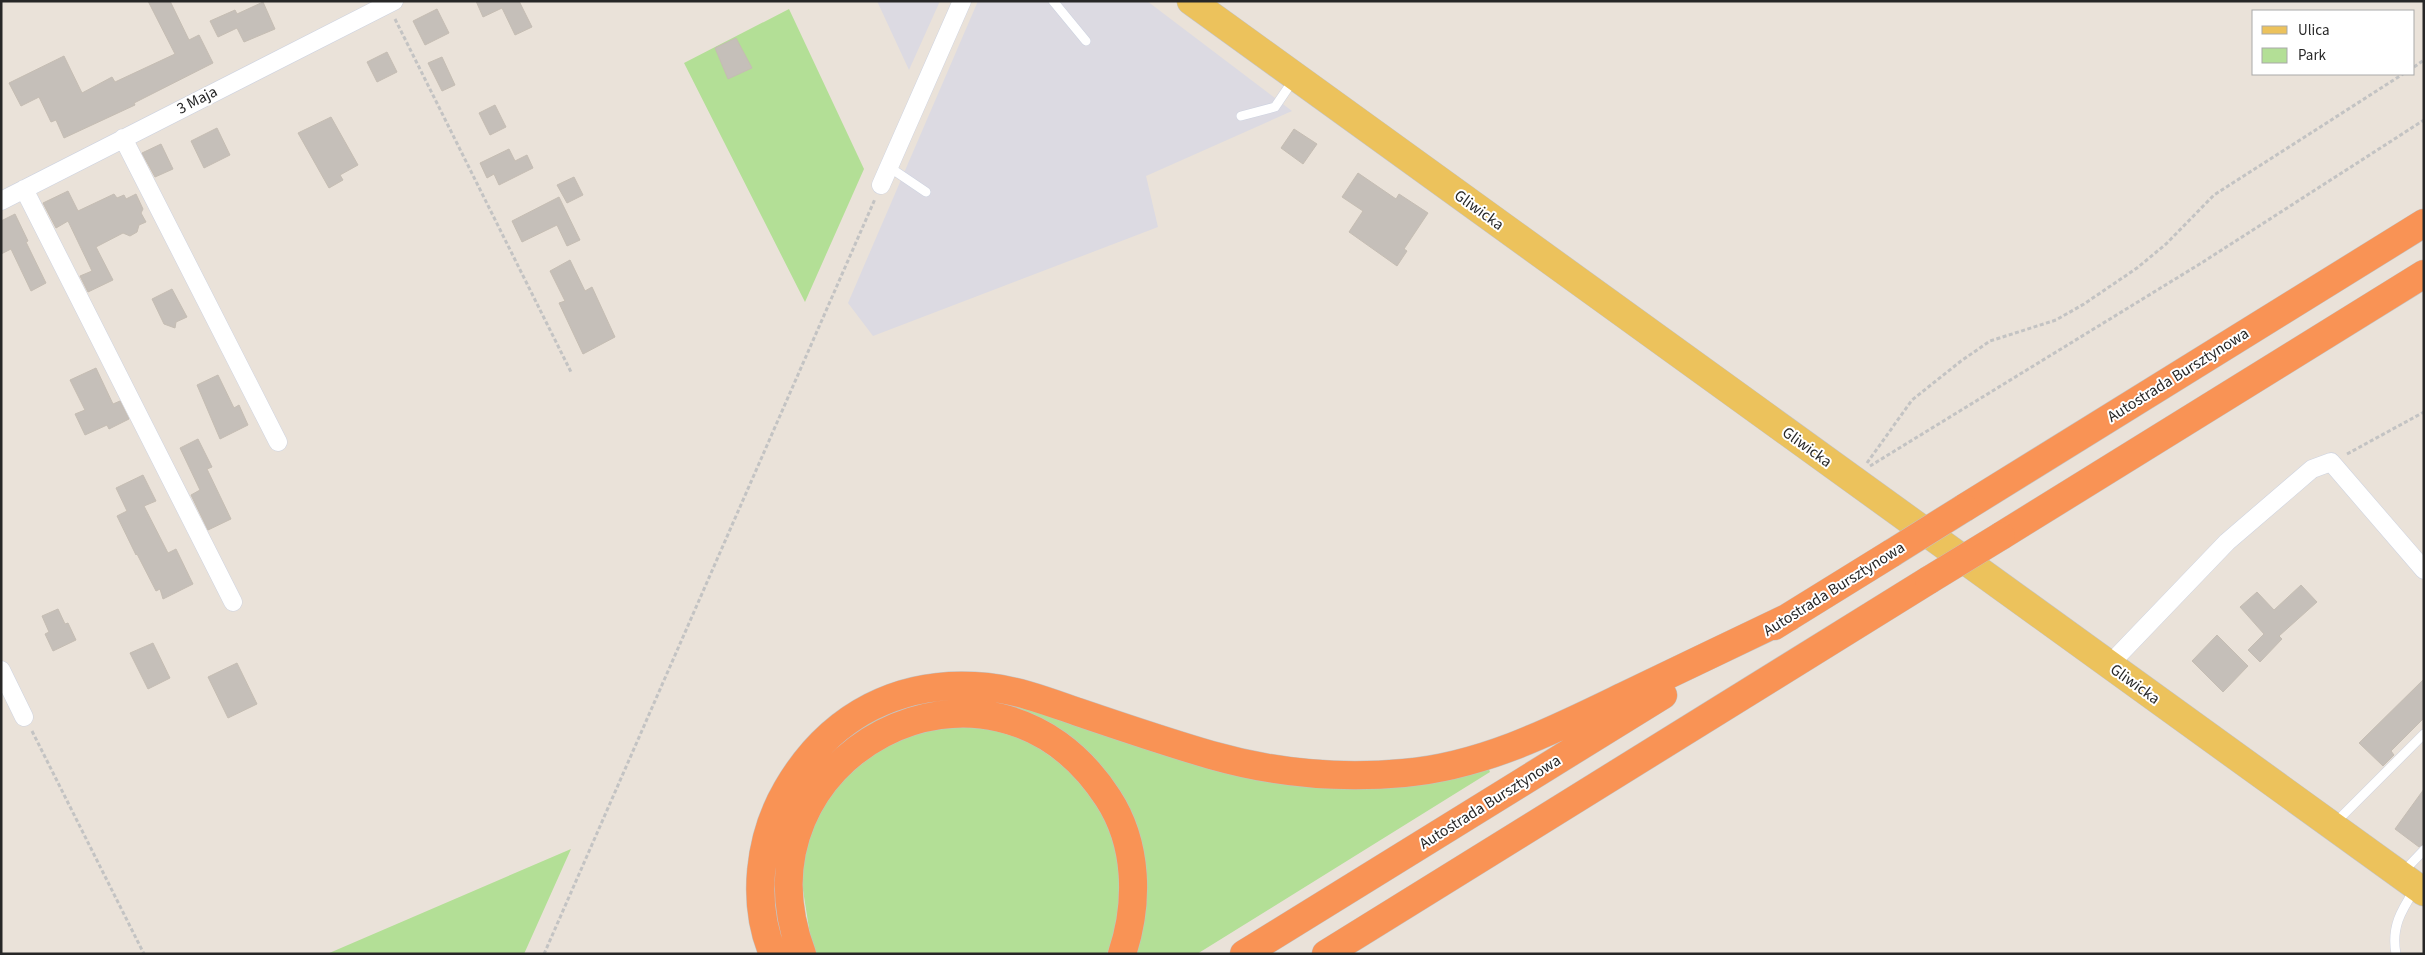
<svg xmlns="http://www.w3.org/2000/svg" width="2425" height="955" font-family="'Source Sans 3',sans-serif">
  <rect width="100%" height="100%" fill="#eae2d9"/>
  <path fill="#dcdae2" d="M877,1H940L909,70Z
    M978,1H1147L1292,111L1146,176L1158,227L873,336L848,303Z"/>
  <path fill="#b3df96" d="M789,9L864,169L805,302L684,63Z
    M946,697L998,700L1183,757L1488,767L1490,772L1197,954H1130L1109,780L1095,762L1057,732L882,723L779,878L780,913L791,954H783L771,897L776,839L798,787L850,732L897,707Z
    M938,726L983,727L1029,741L1077,775L1109,822L1122,876L1119,921L1107,954H813L800,871L806,841L827,796L876,749Z
    M571,849L524,954H327Z"/>
  <path fill="#c5bfb9" stroke="#c5bdb3" d="M148,1H170L189,40L199,35L213,63L134,103L135,105L64,138L56,120L51,122L39,97L21,106L9,83L64,56L82,93L112,77L115,82L175,54Z
    M476,1H519L532,27L515,35L502,8L483,17Z
    M263,2L275,29L244,42L237,28L218,37L210,21L235,10L237,14Z
    M437,9L449,33L425,45L413,21Z
    M736,38L752,68L728,79L715,48Z
    M387,52L397,72L377,82L367,62Z
    M442,57L455,85L442,91L428,63Z
    M495,105L506,127L490,135L479,113Z
    M331,117L358,165L340,175L343,180L329,188L298,133Z
    M217,128L230,155L204,168L191,141Z
    M1294,129L1317,144L1303,164L1281,148Z
    M161,144L173,169L155,177L142,153Z
    M509,149L515,161L527,155L533,168L499,185L494,174L487,178L480,163Z
    M1358,173L1396,199L1399,194L1428,213L1404,249L1407,251L1397,266L1349,232L1363,211L1342,197Z
    M574,177L583,195L567,203L557,185Z
    M68,191L78,211L114,194L117,198L124,195L126,199L136,194L143,209L141,213L146,222L139,225L137,232L130,236L123,233L96,247L113,280L88,292L80,276L92,271L68,221L56,228L43,203Z
    M559,197L580,240L567,246L557,225L522,242L512,221Z
    M15,214L28,241L26,242L46,283L31,291L11,249L1,254V221Z
    M570,260L585,291L592,287L615,337L583,354L559,303L565,301L550,271Z
    M172,289L187,317L176,322L175,328L164,324L152,299Z
    M96,368L113,404L120,401L129,419L109,429L107,425L85,435L75,414L85,410L70,380Z
    M218,375L234,408L239,405L248,425L220,439L197,385Z
    M198,439L212,467L207,469L231,519L208,530L191,495L200,490L180,448Z
    M143,475L156,501L144,506L168,553L176,549L193,584L163,599L160,589L156,591L137,554L136,555L117,516L127,511L116,488Z
    M2301,585L2317,602L2279,636L2282,639L2260,662L2248,650L2264,634L2240,607L2257,592L2274,610Z
    M58,609L65,624L68,623L76,640L53,651L45,634L49,632L42,616Z
    M2217,635L2248,666L2223,692L2192,661Z
    M153,643L170,678L148,689L130,653Z
    M237,663L257,704L228,718L208,677Z
    M2424,679V718L2391,751L2394,755L2383,766L2359,743Z
    M2424,789V844L2419,847L2395,829Z"/>
  <g fill="none" stroke-linecap="round" stroke-linejoin="round">
    <defs>
      <path id="lane" d="M1053,1L1086,41
        M1241,116L1275,107L1294,79
        M889,167L926,192
        M2334,824L2424,734
        M2402,873L2424,850
        M2396,954C2391,927 2401,911 2415,889"/>
      <path id="street" d="M123,138L278,442
        M881,185L962,1
        M24,189L233,602
        M1,201L394,1
        M2109,665L2227,542L2312,469L2331,462L2424,570
        M1,670L24,717"/>
      <path id="primary" d="M1191,1L2424,892"/>
      <path id="highway" d="M1964,508L2424,223
        M2001,536L2424,274
        M1774,626L1892,553
        M773,954C751,902 759,837 787,789C830,715 901,678 987,687C1018,690 1049,702 1078,712C1122,727 1166,742 1211,755C1274,773 1339,779 1404,773C1483,766 1554,730 1624,696C1679,670 1734,643 1789,617
        M802,954C727,756 990,616 1108,798C1138,844 1139,903 1122,954
        M1244,954L1663,695
        M1326,954L1929,580"/>
    </defs>
    <use href="#lane" stroke="#ced3e0" stroke-width="10"/>
    <use href="#street" stroke="#ced3e0" stroke-width="19"/>
    <use href="#primary" stroke="#c3c3c3" stroke-width="29"/>
    <use href="#highway" stroke="#c3c3c3" stroke-width="29"/>
    <path stroke="#c3c3c3" stroke-width="3" stroke-dasharray="4 2.5" stroke-linecap="butt" d="M395,19L571,372
      M2414,67L2424,60
      M2347,454L2424,412
      M1867,463L1912,400L1961,361L1990,341L2056,320L2084,304L2137,268L2166,244L2214,195L2403,74
      M1870,466L2203,262L2424,120
      M32,731L144,954
      M544,954L875,199"/>
    <use href="#lane" stroke="#fff" stroke-width="9"/>
    <use href="#street" stroke="#fff" stroke-width="18"/>
    <use href="#primary" stroke="#ecc25c" stroke-width="28"/>
    <use href="#highway" stroke="#f99355" stroke-width="28"/>
    <defs>
      <path id="highway-bridge" d="M1892,553L1964,508
        M1929,580L2001,536"/>
    </defs>
    <use href="#highway-bridge" stroke="#c3c3c3" stroke-width="29" stroke-linecap="butt"/>
    <use href="#highway-bridge" stroke="#f99355" stroke-width="28"/>
  </g>
  <g text-anchor="middle" dominant-baseline="central" stroke-width="4" stroke-linejoin="round" paint-order="stroke">
    <g font-size="16" fill="#272727" stroke="#fff">
      <text transform="translate(197 100) rotate(-27)">3 Maja</text>
      <text transform="translate(1479 210) rotate(36)">Gliwicka</text>
      <text transform="translate(2178 375) rotate(-32)">Autostrada Bursztynowa</text>
      <text transform="translate(1807 447) rotate(36)">Gliwicka</text>
      <text transform="translate(1834 589) rotate(-32)">Autostrada Bursztynowa</text>
      <text transform="translate(2135 684) rotate(36)">Gliwicka</text>
      <text transform="translate(1490 802) rotate(-32)">Autostrada Bursztynowa</text>
    </g>
  </g>
  <rect width="2425" height="955" fill="none" stroke="#272727" stroke-width="5"/>
  <rect x="2252" y="10" width="162" height="65" fill="#ffffff" stroke="#a9a9a9"/>
  <rect x="2262" y="26" width="25" height="8" fill="#ecc25c" stroke="#a9a9a9"/>
  <text x="2298" y="35" font-size="15" fill="#272727">Ulica</text>
  <rect x="2262" y="48" width="25" height="15" fill="#b3df96" stroke="#a9a9a9"/>
  <text x="2298" y="60" font-size="15" fill="#272727">Park</text>
</svg>
